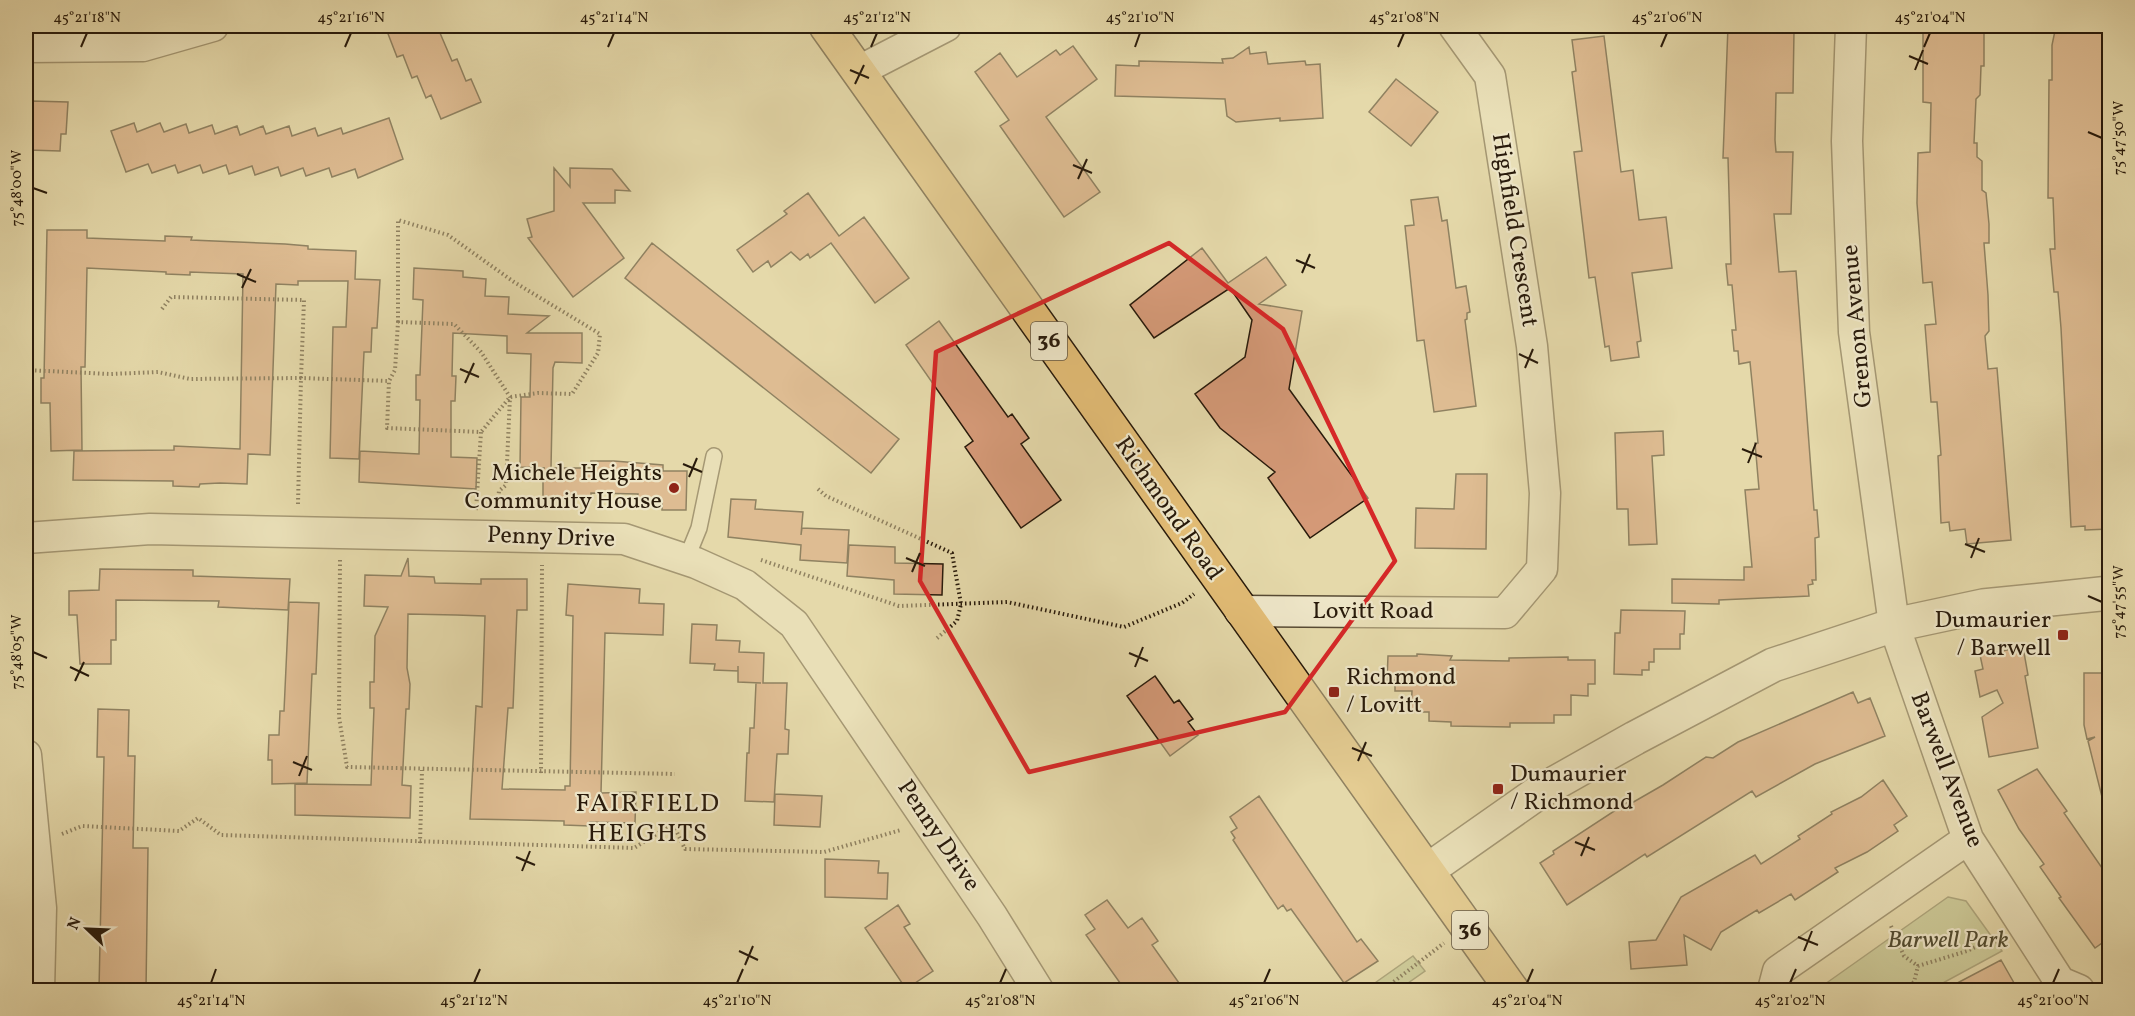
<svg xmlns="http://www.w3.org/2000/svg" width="2135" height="1016" font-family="Vollkorn,serif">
  <rect width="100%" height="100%" fill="#e5d9aa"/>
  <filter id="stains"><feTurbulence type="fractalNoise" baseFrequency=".00333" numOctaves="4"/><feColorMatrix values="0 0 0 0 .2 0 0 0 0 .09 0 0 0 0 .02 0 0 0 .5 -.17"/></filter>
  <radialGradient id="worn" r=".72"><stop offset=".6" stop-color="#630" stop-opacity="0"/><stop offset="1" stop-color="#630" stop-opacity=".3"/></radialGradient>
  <path fill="#b3bf8a" stroke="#6e6c4a" stroke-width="1.5" d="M1948,897L1966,901L2002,951L1930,990H1819L1818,989Z
    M1413,956L1425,971L1398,990H1365Z"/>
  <path fill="#d49977" stroke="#281a0b" stroke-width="1.5" d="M385,26H437L452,61L457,59L466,81L471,79L481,102L441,119L431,95L426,98L417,76L412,78L403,55L397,57Z
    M1728,26H1788V31H1794L1793,93H1776L1775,140L1776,152H1793L1791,214H1774L1779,272L1796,271L1814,510H1817L1819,537L1815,538L1816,580H1812L1813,584L1808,585L1809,596L1719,600V604L1672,603V579L1744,580V567H1752L1745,490L1759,489L1755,443H1758L1750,362L1739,364L1738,351H1734L1732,330H1736L1732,285H1728L1726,264H1731L1728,158H1723Z
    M1923,26H1984V66H1981L1980,95L1976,99L1974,143H1977V157L1982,161V190L1986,193L1989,224V243H1984L1988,295L1989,331L1985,336L1988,369L1997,368L2011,540L1967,544L1965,529L1950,531L1949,522L1941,523L1938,456L1941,455L1937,402H1931L1925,325L1936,324L1932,282L1923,283L1917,203L1918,153L1930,152L1931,103L1923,102Z
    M2056,26H2109V529L2085,530V526L2071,527L2061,328L2058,292H2054L2050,249H2055L2053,198H2048L2049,80H2052V45Z
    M1604,36L1621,172L1633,170L1639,220L1666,217L1672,268L1632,273L1641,341L1637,342L1639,357L1611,361L1609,346L1605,347L1595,277L1589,278L1574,152L1582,151L1572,72L1576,71L1572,40Z
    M1073,46L1097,79L1046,117L1100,192L1064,217L1000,126L1009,120L975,72L1000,53L1017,77L1056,50L1060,55Z
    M1249,47L1250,54L1266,52L1268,64L1305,61L1306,65L1320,64L1323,118L1280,121V118L1236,122L1227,116L1225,99L1115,96L1116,65L1139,66V61L1223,63L1222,59L1233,58Z
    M1396,79L1438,112L1411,146L1369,112Z
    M31,101L68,102L66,134H61L60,151L28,150Z
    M389,118L403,159L358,178L355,169L332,177L329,168L306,176L303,168L281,176L278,167L255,175L252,166L229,174L226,165L203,173L200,165L178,173L175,165L152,173L148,164L126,172L111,131L134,123L137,132L160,123L164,132L186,124L189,133L212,125L215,134L237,126L240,135L263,126L266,134L289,126L292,136L315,128L318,136L341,128L343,134Z
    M554,168L570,187V168L612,169L630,191L615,190V203H583L624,258L573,297L528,238L532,237L527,219L554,211Z
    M808,193L839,236L864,217L909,278L875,303L831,243L810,258L808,254L800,260L791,252L771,267L768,261L753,272L737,250L787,214L784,211Z
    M1438,197L1442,221L1447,220L1456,288L1466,286L1470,312L1467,313V319L1465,320L1476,406L1434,412L1424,340L1417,341L1405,226L1414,225L1411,200Z
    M47,230H87V238L165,241V236L192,237L191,240L285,244L308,246V249L356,251L355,279L380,280L377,328H372L371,352H364L359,459L330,458L333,327H346L348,281H298V285L276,284L270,455L248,454L247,484L220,483L200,484L199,487L173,486V481L73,480L74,451L174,450V446L240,449L243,274L190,272V275L166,274V272L87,268L85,367H81L82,450L51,451L50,403H41V378H44Z
    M652,243L899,439L871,473L625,278Z
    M1202,248L1228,283L1266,257L1286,285L1259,304L1302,311L1289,389L1368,498L1310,538L1268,478L1275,472L1220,428L1195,394L1245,357L1252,320L1230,288L1154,338L1130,305Z
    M414,268L463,271V277L486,279L485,296L509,297L508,314L549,316L527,333H582V363L555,362L553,368L551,468H591V461H614L663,465V471H687L686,510H662V504L637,503L638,494L591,493V498H543V468H545L520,467L521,397H530L531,354L507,353V336L453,333L452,376H456L455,401H451V457L477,458L476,489L359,482L360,451L419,454L420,400H416V375H420L423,300L413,299Z
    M939,321L1008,417L1012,414L1029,438L1021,444L1061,500L1021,528L965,447L973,441L906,345Z
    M1663,431L1664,455L1652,456L1657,544L1629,545L1628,509H1617L1615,433Z
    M1456,474H1487L1486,549L1415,548L1416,508L1454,509Z
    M731,499L756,500L755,509L803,512L801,535L802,528L849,530L847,563L800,560L801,545L728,537Z
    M849,545L895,547V563L943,564L942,595L894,594V580L847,576Z
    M408,558L409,576L434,577L435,583L481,584V579H527V610H517L513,708H508L502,789L565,790V786H570L573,616L566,615L568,584L640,589L639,603L664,604L663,635L605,633L601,793L636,792L635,823L590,822V826L564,825V821L470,819L476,706L482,707L485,616L456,615L408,614L407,668L410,684L409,709H406L402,785L411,786L410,818L295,815V784L371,785L374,708H370V682H374L375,636L388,607L364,606L365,575L401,576Z
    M100,569L193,570V576L290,579L288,610L218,607L219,601L116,600V640H111V664H80L77,615H69V591L99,590Z
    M289,602L319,603L316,674H312L307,783L272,784V760H268L269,735H279L280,711H284Z
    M1621,610L1685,611L1684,634H1680V649H1654V662H1649V670H1642V675L1614,674L1615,633H1620Z
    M692,624L717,625L716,640L740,641L739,652L764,653L763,683H787L785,729L789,730L788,754H777L774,802L745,801L747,753H749L750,728H754L756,683H761L738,682V666V671L714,670L715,664L690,663Z
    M2023,647L2028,675L2025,676L2038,748L1989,757L1982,717L2003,703L1997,690L1980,697L1975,671L1983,669L1980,655Z
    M1417,654L1452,656L1450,660L1509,661V658L1568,657V660H1595V684H1588V696L1571,695V715H1554V723H1510V727L1451,726V722L1429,721V712H1411L1412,691H1395V680H1387L1388,656H1417Z
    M2084,673H2109V796L2102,797L2088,741L2095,737L2087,739L2084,725Z
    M1155,676L1174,703L1179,700L1193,719L1188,722L1198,735L1170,756L1127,696Z
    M1853,692L1858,703L1870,698L1885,736L1815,764L1756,797L1752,791L1647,857L1645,854L1567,905L1540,863L1554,854L1553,851L1628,802L1630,804L1663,785L1706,757L1713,758L1738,742Z
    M98,709L129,710L128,756H135L133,848H148L146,990H99L104,757H97Z
    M2037,769L2067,811L2064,813L2109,878V938L2095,948L2059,898L2061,897L2040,867L2044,864L2019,829L1998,790Z
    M1883,780L1907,816L1894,825L1898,831L1867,852L1835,868L1838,872L1795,900L1791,894L1759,913L1757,910L1721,932L1711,950L1684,935L1687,965L1631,969L1629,942L1656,940L1681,897L1755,855L1761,864L1800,839L1798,836L1832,814L1831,812L1861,797Z
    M775,794L822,796L820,827L774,825Z
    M1259,796L1357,942L1361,939L1378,961L1344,983L1291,909L1287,911L1283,905L1278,909L1233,840L1235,838L1231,832L1237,828L1230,817Z
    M825,859L879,861L878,873H888L887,899L825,897Z
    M1107,900L1128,928L1142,918L1158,941L1152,945L1184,990H1125L1086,935L1095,929L1085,915Z
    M898,905L910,924L904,927L933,971L906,989L865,928Z
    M2001,960L2018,990H1944Z"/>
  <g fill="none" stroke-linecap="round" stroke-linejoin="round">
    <defs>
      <path id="service" d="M686,560L699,528L714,456"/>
      <path id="minor" d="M1851,26L1847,141L1854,332L1894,625L1968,839L2060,982L2079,990
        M26,47L143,46L213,26
        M859,71L946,26
        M26,538L150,529L624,539L696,563L745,585L794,624L992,916L1038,990
        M1240,611L1505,613L1542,569L1545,493L1532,346L1490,76L1454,26
        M26,755L41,908L39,990
        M1773,990L1778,971L1968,839"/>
      <path id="tertiary" d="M1428,870L1539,792L1635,738L1773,665L1894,625L1983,606L2110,593"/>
      <path id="primary" d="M826,26L1512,990"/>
    </defs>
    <use href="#service" stroke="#574a33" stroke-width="18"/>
    <use href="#minor" stroke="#574a33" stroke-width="33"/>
    <use href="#tertiary" stroke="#574a33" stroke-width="36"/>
    <use href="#primary" stroke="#281a0b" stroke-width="36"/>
    <path stroke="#281a0b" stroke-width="4" stroke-dasharray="1.5 3" stroke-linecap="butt" d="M162,309L171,297L304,300L301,378L389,381
      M398,322V220L448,235L514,282L600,334L598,353L572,394L538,393L510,397L481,432
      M26,370L110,374L158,372L190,379L301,378L298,504
      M818,489L826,496L952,553L961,604L957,621L936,639
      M476,510L481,432L387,428L389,381L395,370L398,322L454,324L481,352L510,397L506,485L499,491L497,510
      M340,560L339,717L347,767L675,774
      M761,560L899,606L1007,602L1124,627L1182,603L1194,594
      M541,773L542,565
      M62,834L82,826L179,831L198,818L221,835L634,848L673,824L685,849L824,852L901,830
      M420,843L422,770
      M1891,926L1904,956L1918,966
      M1383,990L1444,943
      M1901,990L1914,982L1918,966L1967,951L1997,937"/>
    <use href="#service" stroke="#eee6c8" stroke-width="15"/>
    <use href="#minor" stroke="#eee6c8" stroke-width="30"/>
    <use href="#tertiary" stroke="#eee6c8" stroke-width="33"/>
    <use href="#primary" stroke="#e2bc75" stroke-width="33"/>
  </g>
  <path d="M0 0H2135V1016H0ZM1169,243L1283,329L1395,561L1285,712L1029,772L920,581L936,352Z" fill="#e5d9aa" fill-opacity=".55" fill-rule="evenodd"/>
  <path fill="none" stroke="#d62828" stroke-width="4.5" stroke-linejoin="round" d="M1169,243L1283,329L1395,561L1285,712L1029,772L920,581L936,352Z"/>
  <path fill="none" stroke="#281a0b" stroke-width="2" d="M81,47L87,33M345,47L351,33M608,47L614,33M871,47L877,33M1135,47L1140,33M1398,47L1404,33M1661,47L1667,33M1924,47L1930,33M1909,56L1928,64M850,70L869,78M1915,70L1923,50M855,84L864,65M2088,132L2102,138M1073,165L1092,173M1078,179L1087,159M33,188L47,193M1296,260L1315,268M1302,273L1310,254M237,274L256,282M242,288L251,269M1519,354L1538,363M1525,368L1533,349M460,369L479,377M465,383L474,363M1742,449L1762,457M1748,463L1756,443M683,464L702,472M689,477L697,458M1965,544L1985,552M906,558L925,566M1971,558L1979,538M912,572L920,553M2088,596L2102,602M33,652L47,658M1129,653L1148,661M70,667L89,676M1135,667L1143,647M75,681L84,662M1352,748L1372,756M1358,761L1366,742M293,762L312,770M299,776L307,756M1575,842L1595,850M1581,856L1589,837M516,857L535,865M522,871L530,851M1798,937L1818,945M739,951L758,960M1804,951L1812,931M745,965L753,946M211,983L216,969M474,983L480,969M737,983L743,969M1000,983L1006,969M1264,983L1270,969M1527,983L1533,969M1790,983L1796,969M2053,983L2059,969"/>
  <g fill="#8f2418" stroke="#eee6c8" stroke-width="2">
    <circle cx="674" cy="488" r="6"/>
    <rect x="2057" y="629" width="12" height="12" rx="3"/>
    <rect x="1328" y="686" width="12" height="12" rx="3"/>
    <rect x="1492" y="783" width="12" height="12" rx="3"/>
  </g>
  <g text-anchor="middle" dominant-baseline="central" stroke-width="4.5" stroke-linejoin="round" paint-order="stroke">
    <g fill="#eee6c8" stroke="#635744" stroke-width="1.5">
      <rect x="1031" y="322" width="36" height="38" rx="4.5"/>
      <rect x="1452" y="911" width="36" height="38" rx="4.5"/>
    </g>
    <g font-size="22" font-weight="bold" fill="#281a0b">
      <text x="1049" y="341">36</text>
      <text x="1470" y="930">36</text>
    </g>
    <g font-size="24" fill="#281a0b" stroke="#eee6c8">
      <text transform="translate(1514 230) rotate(81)">Highfield Crescent</text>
      <text transform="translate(1858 326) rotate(-95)">Grenon Avenue</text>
      <text transform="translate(1168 509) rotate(55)">Richmond Road</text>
      <text transform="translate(551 538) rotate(2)">Penny Drive</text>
      <text x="1373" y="612">Lovitt Road</text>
      <text transform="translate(1946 770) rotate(69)">Barwell Avenue</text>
      <text transform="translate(938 836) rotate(56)">Penny Drive</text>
    </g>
    <g font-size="24" fill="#281a0b" stroke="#eee6c8" text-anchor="end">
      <text x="662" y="474">Michele Heights<tspan x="662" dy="28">Community House</tspan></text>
      <text x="2051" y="621">Dumaurier<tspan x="2051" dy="28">/ Barwell</tspan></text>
      <text x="1346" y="678" text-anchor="start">Richmond<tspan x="1346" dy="28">/ Lovitt</tspan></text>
      <text x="1510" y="775" text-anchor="start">Dumaurier<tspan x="1510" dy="28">/ Richmond</tspan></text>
    </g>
    <g font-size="24" font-style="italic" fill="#524c31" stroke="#eee6c8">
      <text x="1948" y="941">Barwell Park</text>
    </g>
    <g font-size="26" letter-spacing="1.5" fill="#281a0b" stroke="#eee6c8">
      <text x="648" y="804">FAIRFIELD<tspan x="648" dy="30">HEIGHTS</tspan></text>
    </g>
  </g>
  <rect width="2135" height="1016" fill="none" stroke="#e5d9aa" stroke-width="66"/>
  <g transform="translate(87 929) rotate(293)" stroke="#eee6c8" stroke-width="4.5" paint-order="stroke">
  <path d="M0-4.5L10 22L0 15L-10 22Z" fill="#281a0b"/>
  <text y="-9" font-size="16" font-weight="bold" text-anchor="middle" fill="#281a0b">N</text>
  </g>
  <rect x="33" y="33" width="2069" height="950" fill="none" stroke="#281a0b" stroke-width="2"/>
  <g font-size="15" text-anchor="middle" fill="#281a0b">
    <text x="87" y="22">45°21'18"N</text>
    <text x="351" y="22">45°21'16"N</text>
    <text x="614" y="22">45°21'14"N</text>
    <text x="877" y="22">45°21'12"N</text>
    <text x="1140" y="22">45°21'10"N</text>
    <text x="1404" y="22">45°21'08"N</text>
    <text x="1667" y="22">45°21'06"N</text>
    <text x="1930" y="22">45°21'04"N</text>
    <text transform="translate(2118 138) rotate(-90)" y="5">75°47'50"W</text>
    <text transform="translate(16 188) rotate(-90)" y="5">75°48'00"W</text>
    <text transform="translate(2118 602) rotate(-90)" y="5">75°47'55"W</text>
    <text transform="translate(16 652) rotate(-90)" y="5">75°48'05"W</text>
    <text x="211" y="1005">45°21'14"N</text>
    <text x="474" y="1005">45°21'12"N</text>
    <text x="737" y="1005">45°21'10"N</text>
    <text x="1000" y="1005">45°21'08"N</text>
    <text x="1264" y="1005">45°21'06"N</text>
    <text x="1527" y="1005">45°21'04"N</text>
    <text x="1790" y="1005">45°21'02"N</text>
    <text x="2053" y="1005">45°21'00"N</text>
  </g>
  <rect width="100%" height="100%" filter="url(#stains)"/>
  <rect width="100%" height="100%" fill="url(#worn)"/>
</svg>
